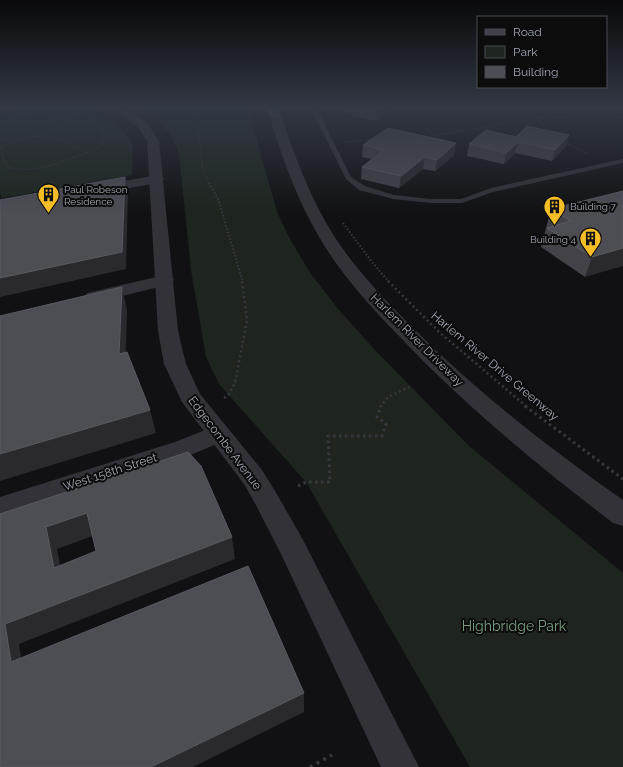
<svg xmlns="http://www.w3.org/2000/svg" width="623" height="767" font-family="Raleway,sans-serif">
  <rect width="100%" height="100%" fill="#111113"/>
  <path fill="#1d251e" d="M41,107H89L115,123L130,139L133,147L132,175L2,198L0,192V112Z
    M138,107H248L277,212L291,241L311,274L339,310L376,351L468,445L623,573V767H470L306,482L219,384L206,357L191,270L179,154C170,127 160,122 138,107Z"/>
  <g fill="none" stroke-linecap="round" stroke-linejoin="round">
    <path stroke="#38393f" stroke-width="1.5" stroke-dasharray="1 1.5" stroke-linecap="butt" d="M196,107L202,165L209,184
      M412,107L426,128L435,136
      M499,107L533,113L539,118L548,132
      M598,112L623,118
      M51,119L88,122
      M0,126C19,114 60,99 83,110C93,115 101,127 106,138L98,148L87,153
      M36,136L55,130L76,114
      M38,136L61,139L87,153C63,160 31,177 6,166L0,147L23,139Z
      M426,137L539,118H565L622,107
      M0,140L17,139
      M346,142L373,140
      M564,142L588,154"/>
    <path stroke="#38393f" stroke-width="2" stroke-dasharray="1.5 2" stroke-linecap="butt" d="M209,183L218,199L243,282
      M343,223L372,262L389,282"/>
    <path stroke="#38393f" stroke-width="2.5" stroke-dasharray="2 3" stroke-linecap="butt" d="M388,281L439,332L527,407
      M224,398L229,394L235,383L247,320L242,281
      M380,407L388,397L409,387"/>
    <path stroke="#38393f" stroke-width="3" stroke-dasharray="2.5 3.5" stroke-linecap="butt" d="M525,406L623,479
      M298,486L306,482H330L328,436H382L386,424L377,417L381,406"/>
    <path stroke="#38393f" stroke-width="3.5" stroke-dasharray="3 4.5" stroke-linecap="butt" d="M310,767L332,755"/>
    <path fill="#323238" fill-rule="evenodd" d="M310,107H316L351,177L365,186L394,195L431,199H461L491,188L623,159V163L493,192L462,203H431L393,199L359,190L346,179Z"/>
    <path fill="#323238" fill-rule="evenodd" d="M157,175L162,176L164,179L162,182L98,194L93,193L91,190L93,187L98,186Z
      M165,275L171,276L174,280L171,284L94,303L87,301L85,297L87,293Z
      M218,425L226,428L230,434L226,440L193,454L0,519V497L175,442Z"/>
    <path fill="#323238" fill-rule="evenodd" d="M111,107H123L146,122L159,141L178,331L186,364L200,394L262,470L275,491L302,538L419,767H381L281,554L257,507L244,484L182,402L164,364L158,331L147,141L138,127L112,109Z
      M275,112L279,113L281,115C295,157 310,198 334,236C356,270 385,300 413,328C477,392 549,448 623,500V526L613,523C537,465 463,404 397,334C368,304 339,272 318,235C296,197 282,157 269,115L271,113Z"/>
    <path fill="#404148" fill-rule="evenodd" d="M270,107H281L279,117H271L269,115Z"/>
    <path fill="#5e6069" fill-rule="evenodd" d="M263,107H274L281,115L279,117H271Z"/>
  </g>
  <path fill="#424248" d="M341,107H398L376,121L341,113Z
    M569,135L566,146L552,161L515,153L504,164L467,156L469,144L516,137Z
    M363,145L454,155L435,171L423,169L399,188L361,179L362,167L372,159L362,157Z
    M623,191L585,277L541,247L551,209Z"/>
  <path fill="#2a2a2e" d="M383,107H398L376,121V110Z
    M569,135L566,146L552,161L555,150Z
    M518,142L515,153L504,164L506,153Z
    M456,143L454,155L435,171L437,160Z
    M425,157L423,169L399,188L401,176Z
    M125,177L128,193L126,269L0,297V278Z
    M623,248V266L585,277L592,257Z
    M122,287L127,309L125,377L119,354Z
    M150,410L156,433L0,481V454Z
    M87,513L95,535L57,549L65,589L54,568L46,527Z
    M232,537L235,559L19,644L25,682L11,662L5,624Z
    M304,693V712L193,767H151Z"/>
  <path fill="#4d4d54" stroke="#5a5b63" fill-rule="evenodd" d="M358,107H383L376,110Z
    M527,126L569,135L555,150L518,142L506,153L469,144L486,130L516,137Z
    M388,128L456,143L437,160L425,157L401,176L362,167L384,150L363,145Z
    M125,177L122,252L0,278V200Z
    M623,191V248L592,257L547,228L571,221L551,209Z
    M122,287L119,354L127,352L150,410L0,454V316Z
    M188,452L201,466L232,537L5,624L11,662L248,566L304,693L151,767H0V514ZM87,513L96,551L54,568L46,527Z"/>
  <linearGradient id="sky" x2="0" y2="1"><stop stop-color="#09090a"/><stop offset="0.5" stop-color="#323844"/><stop offset="1" stop-color="#323844" stop-opacity="0"/></linearGradient>
  <rect width="623" height="214" fill="url(#sky)"/>
  <defs>
    <symbol id="building-pin" viewBox="-11 -11 22 30"><path d="M0 17L-7.5 6A9.5 9.5 0 1 1 7.5 6Z" fill="#f6be26" stroke="#0c0c0d"/><path d="M-4-6H4V6H1V3H-1V6H-4ZM-2.5-4.3h1.7v1.8h-1.7ZM.8-4.3h1.7v1.8H.8ZM-2.5-1h1.7V.8h-1.7ZM.8-1h1.7V.8H.8Z" fill="#111"/></symbol>
  </defs>
  <g fill-rule="evenodd">
    <use href="#building-pin" x="36" y="182" width="25" height="34"/>
    <use href="#building-pin" x="542" y="194" width="25" height="34"/>
    <use href="#building-pin" x="578" y="226" width="25" height="34"/>
  </g>
  <g text-anchor="middle" dominant-baseline="central" stroke-width="4" stroke-linejoin="round" paint-order="stroke">
    <g font-size="10" fill="#a2a6b4" stroke="#0c0c0d" text-anchor="start">
      <text x="64" y="189">Paul Robeson<tspan x="64" dy="12">Residence</tspan></text>
      <text x="570" y="206">Building 7</text>
      <text x="576" y="239" text-anchor="end">Building 4</text>
    </g>
    <g font-size="12" fill="#a2a6b4" stroke="#0c0c0d">
      <text transform="translate(417 340) rotate(45)">Harlem River Driveway</text>
      <text transform="translate(495 366) rotate(40)">Harlem River Drive Greenway</text>
      <text transform="translate(225 443) rotate(53)">Edgecombe Avenue</text>
      <text transform="translate(110 472) rotate(-18)">West 158th Street</text>
    </g>
    <g font-size="14" fill="#789f7d" stroke="#0c0c0d">
      <text x="514" y="626">Highbridge Park</text>
    </g>
  </g>
  <rect x="477" y="16" width="130" height="72" fill="#0c0c0d" stroke="#484a50"/>
  <rect x="485" y="29" width="20" height="6" fill="#404148" stroke="#484a50"/>
  <text x="513" y="36" font-size="12" fill="#a2a6b4">Road</text>
  <rect x="485" y="46" width="20" height="12" fill="#1d251e" stroke="#484a50"/>
  <text x="513" y="56" font-size="12" fill="#a2a6b4">Park</text>
  <rect x="485" y="66" width="20" height="12" fill="#4d4d54" stroke="#484a50"/>
  <text x="513" y="76" font-size="12" fill="#a2a6b4">Building</text>
</svg>
